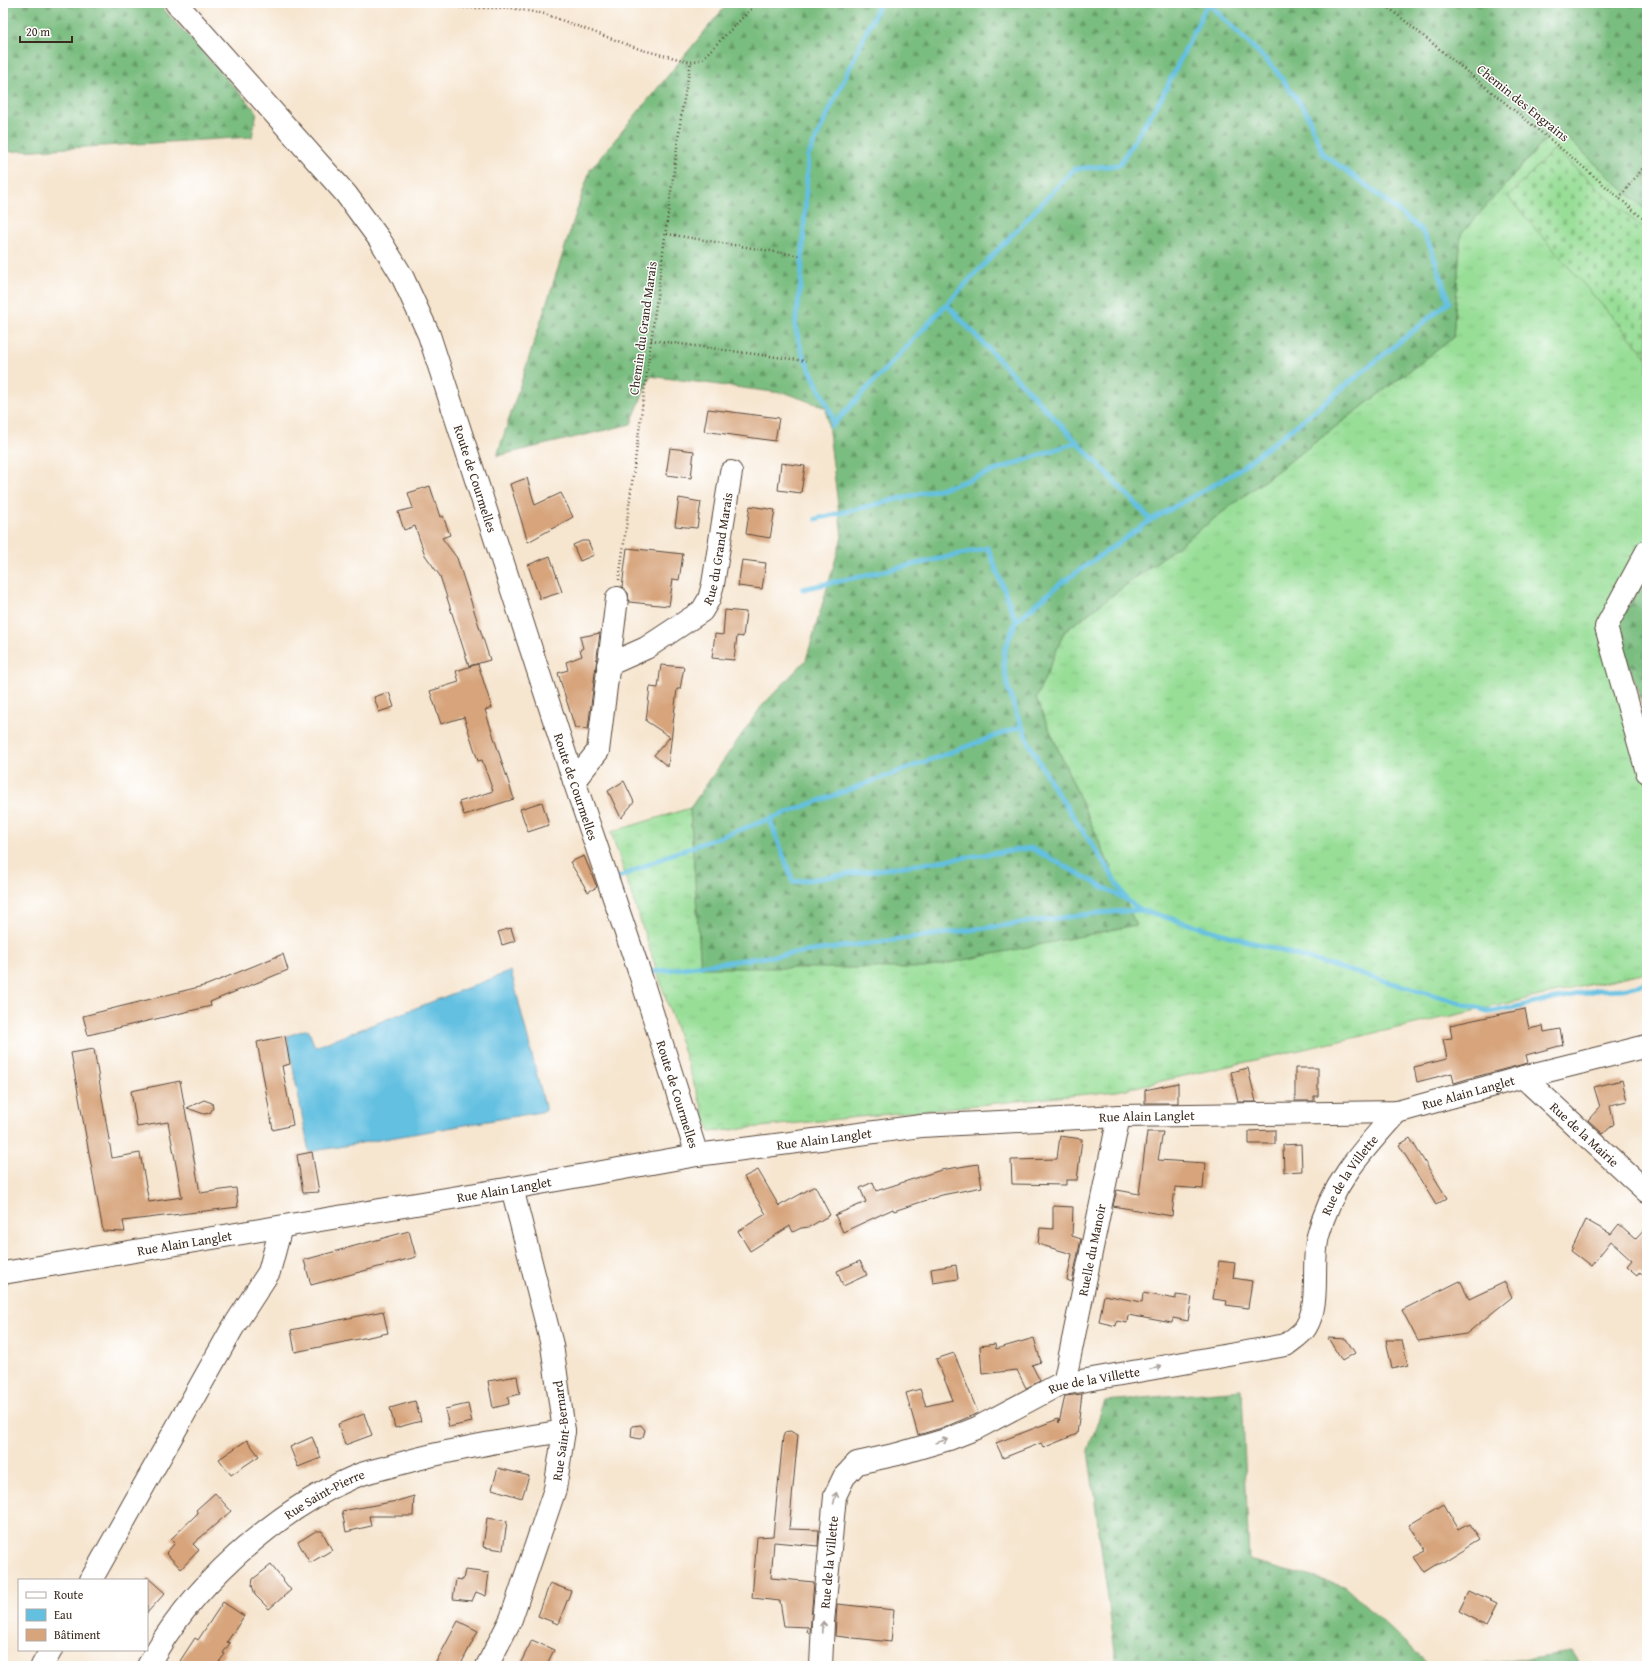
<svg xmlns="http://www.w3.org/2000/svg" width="1650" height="1669" font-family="'Gentium Book Plus',serif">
  <defs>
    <pattern id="grass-tufts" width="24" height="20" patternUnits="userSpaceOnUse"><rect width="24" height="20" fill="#98de97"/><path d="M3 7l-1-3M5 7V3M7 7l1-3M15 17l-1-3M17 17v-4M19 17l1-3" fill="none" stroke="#84bf82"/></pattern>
    <pattern id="forest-firs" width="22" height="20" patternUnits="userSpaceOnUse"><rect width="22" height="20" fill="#7abd80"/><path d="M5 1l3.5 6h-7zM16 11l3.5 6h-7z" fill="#659a68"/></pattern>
    <pattern id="cemetery-stones" width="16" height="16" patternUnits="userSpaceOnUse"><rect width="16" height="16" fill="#98de97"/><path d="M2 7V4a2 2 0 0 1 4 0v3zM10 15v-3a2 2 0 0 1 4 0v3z" fill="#84bf82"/></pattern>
  </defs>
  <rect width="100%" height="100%" fill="#fff"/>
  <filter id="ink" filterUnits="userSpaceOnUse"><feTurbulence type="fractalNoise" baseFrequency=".025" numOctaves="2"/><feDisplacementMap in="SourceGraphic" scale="8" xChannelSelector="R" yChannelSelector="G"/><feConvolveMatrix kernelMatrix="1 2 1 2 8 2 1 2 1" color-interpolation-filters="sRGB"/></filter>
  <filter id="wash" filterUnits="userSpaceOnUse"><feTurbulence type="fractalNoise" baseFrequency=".012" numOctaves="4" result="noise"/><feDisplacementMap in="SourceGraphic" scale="16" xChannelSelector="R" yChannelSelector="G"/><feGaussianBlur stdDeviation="0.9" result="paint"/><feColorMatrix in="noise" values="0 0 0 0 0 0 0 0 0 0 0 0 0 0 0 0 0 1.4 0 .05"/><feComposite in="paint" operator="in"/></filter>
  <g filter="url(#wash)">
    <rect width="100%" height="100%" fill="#f6e5cf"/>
    <path fill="url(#grass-tufts)" stroke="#6a845a" d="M1556,128L1647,211V575L1616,629L1647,766V972L1117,1091L710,1132L611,832L690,808L701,968L1135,924L1036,699L1064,632L1453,338L1461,234Z"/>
    <path fill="url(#forest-firs)" stroke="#5a744f" d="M3,3H158L257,112L252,137L3,152Z
      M728,3H1647V211L1556,128L1461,234L1453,338L1064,632L1036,699L1136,925L925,968H701L690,808L761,707L806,660L842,537L826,408L789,394L650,376L631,424L497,456L590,170Z
      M1647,575V717L1616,629Z
      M1242,1390L1249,1560L1345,1586L1430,1666H1117L1088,1450L1105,1401Z
      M1572,1652L1581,1666H1474Z"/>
    <path fill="url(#cemetery-stones)" stroke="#6a845a" d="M1554,149L1647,232V357L1508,197Z"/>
    <path fill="#63c0e1" stroke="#4f7580" d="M511,971L546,1111L309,1152L287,1036L308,1029L315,1047Z"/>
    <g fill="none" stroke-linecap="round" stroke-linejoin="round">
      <path stroke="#63c0e1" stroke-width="5" d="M947,305L1151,520
        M832,426L1074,169L1119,165L1162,97L1208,3L1274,68L1307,113L1323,154L1370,188L1421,230L1431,248L1449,302L1293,428L1233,474L1151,520L1060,584L1016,621L1004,652V666L1008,688L1017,715L1030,745L1052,785L1105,864L1127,900
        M832,426V415L802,353L795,326L801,282L808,156L880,3
        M816,519L951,486L1077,442
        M803,589L988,548L1016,621
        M770,819L1022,726
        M613,880L672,854L770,819L793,882L1031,848L1127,900L1141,910L1491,1012L1598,990L1623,989L1647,983
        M645,973L1098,913L1141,910"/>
    </g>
    <g id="blocks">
      <path fill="#d7a47b" d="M708,409L779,418L775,441L704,431Z
        M670,448L694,451L691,478L666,475Z
        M781,463L805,466L801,493L778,490Z
        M527,478L535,505L561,493L573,517L528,542L510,484Z
        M430,486L440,517L443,516L450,535L442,538L457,558L490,660L469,666L440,576L425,555L415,526L404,530L398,512L413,508L408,493Z
        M679,498L701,502L697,528L675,526Z
        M750,506L775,510L770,538L746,534Z
        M582,541H588L594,555L580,561L573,545Z
        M627,548L683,554L679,580L673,579L669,606L629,602L628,593L622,587Z
        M550,556L562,592L540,599L528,565Z
        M742,560L766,563L762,589L738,586Z
        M725,610L746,612L743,637L737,636L734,660L712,658L715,634L723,635Z
        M600,633L588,729L575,728L558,673L568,670L566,662L582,656L580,650L583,648L580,637Z
        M478,664L492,708L485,710L514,799L464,815L459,802L493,791L482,760L478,761L464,717L441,724L430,691L459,682L456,671Z
        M661,665L684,667L680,689H677L668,767L654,755L670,737L646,721L650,687L658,688Z
        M389,692L394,707L379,712L374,697Z
        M624,781L634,802L621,818L608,791Z
        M542,802L549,825L528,832L520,809Z
        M584,856L597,887L588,892L570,862Z
        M511,928L515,941L502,945L498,932Z
        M283,954L288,970L210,1002L211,1006L88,1035L83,1016L207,985Z
        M1525,1009L1529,1029L1543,1026L1544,1032L1560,1029L1563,1045L1526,1055L1528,1063L1467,1079L1454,1083L1452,1073L1417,1082L1414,1067L1447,1059L1443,1039L1452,1038L1450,1025Z
        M285,1036L290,1064L282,1066L293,1125L273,1130L257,1042Z
        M94,1049L112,1158L140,1153L149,1202L182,1197L168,1122L137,1127L131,1091L180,1081L200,1193L236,1188L238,1207L123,1221L125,1232L103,1231L71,1053Z
        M1248,1068L1256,1102H1238L1231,1072Z
        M1295,1068H1318V1096H1314V1101H1295Z
        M1622,1080L1627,1101L1610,1105L1614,1124L1603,1134L1588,1120L1600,1107L1594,1087Z
        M1178,1083V1103H1145V1090Z
        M204,1100L212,1103L213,1108L210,1113L204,1114L187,1108Z
        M1275,1130V1144H1249V1131Z
        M1147,1132H1163L1158,1160L1205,1163L1203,1189L1175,1187L1172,1216L1113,1206L1117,1190L1139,1194Z
        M1060,1136L1082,1139L1077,1180H1066V1185L1012,1184L1011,1160L1057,1159Z
        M1410,1138L1447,1198L1436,1205L1399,1145Z
        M1301,1144L1302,1171L1284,1172L1283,1145Z
        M312,1152L319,1192L303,1193L297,1155Z
        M978,1164L982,1187L942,1195L894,1211L893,1209L843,1232L835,1215L866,1202L860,1188L873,1182L876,1191L941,1170Z
        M758,1170L779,1206L815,1186L830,1215L809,1227L801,1228L793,1232L790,1226L750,1251L738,1231L766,1214L744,1177Z
        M1053,1206L1073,1207L1072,1236L1081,1239L1072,1282L1067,1280L1072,1254L1038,1244L1040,1228L1053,1229Z
        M1586,1220L1611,1234L1619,1224L1636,1239L1647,1227V1279L1640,1272L1638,1275L1627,1266L1632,1260L1611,1241L1591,1266L1571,1251Z
        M409,1231L416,1257L311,1285L304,1260Z
        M860,1261L867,1275L843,1286L837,1271Z
        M1219,1261L1235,1263L1233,1278L1252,1281L1248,1308L1226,1305L1227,1301L1213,1299Z
        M956,1265L958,1279L933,1283L931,1269Z
        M1460,1281L1469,1299L1505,1282L1512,1297L1466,1334L1418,1341L1402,1310Z
        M1143,1293L1176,1299V1295L1192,1297L1188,1321L1173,1318L1172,1323L1128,1315L1127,1323L1117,1321L1116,1326L1099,1322L1104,1295L1142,1302Z
        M383,1311L388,1333L295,1352L291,1330Z
        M1034,1338L1041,1362L1032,1365L1040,1381L1026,1388L1017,1370L982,1374L980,1346L995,1344L996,1349Z
        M1328,1338L1346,1339L1355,1353L1342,1361Z
        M1386,1340H1402L1408,1365L1392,1369Z
        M954,1353L978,1413L945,1427L918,1435L906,1393L920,1389L926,1406L953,1400L936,1359Z
        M517,1376L520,1394L508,1397L509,1404L493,1408L488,1381Z
        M1082,1394L1077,1434L1043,1448L1041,1443L1003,1458L996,1443L1058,1419L1059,1423L1065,1396Z
        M415,1401L421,1421L395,1428L390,1408Z
        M468,1404L472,1422L449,1427L445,1409Z
        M364,1414L372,1435L345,1445L338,1424Z
        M641,1425L645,1430L643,1437L640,1439L631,1437L632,1426Z
        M790,1431L798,1435L789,1529L819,1530L818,1546L774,1542L771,1578L814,1582L810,1633L807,1632L808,1627L784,1626L780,1601L752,1598L757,1537L773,1536L783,1437L785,1432Z
        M312,1437L321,1458L298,1467L290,1447Z
        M247,1440L259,1456L231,1475L219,1459Z
        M498,1468L529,1476L522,1498L492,1489Z
        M215,1493L231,1511L193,1544L199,1550L181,1569L166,1553L175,1543L171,1539L198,1513L196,1510Z
        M414,1496L413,1516H369L371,1526L346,1532L342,1511L397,1501Z
        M1444,1504L1459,1530L1470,1524L1480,1539L1425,1573L1414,1557L1426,1551L1409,1525Z
        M487,1518L507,1521L503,1550L483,1547Z
        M316,1531H322L332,1550L310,1563L298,1542Z
        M271,1565L291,1590L269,1609L255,1595L252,1585L253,1579Z
        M465,1570L489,1573L486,1596L476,1592L472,1601L453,1599L456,1579L463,1580Z
        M147,1577L165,1593L147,1613Z
        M550,1583L571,1591L558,1624L538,1616Z
        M1469,1590L1497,1603L1486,1624L1459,1610Z
        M223,1602L244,1616L227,1642L230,1643L223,1653L225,1654L216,1666H188L180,1661L195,1638L198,1640Z
        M837,1604L894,1610L891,1642L835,1636Z
        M458,1621L478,1631L460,1666H434Z
        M532,1640L554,1650L546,1666H519Z"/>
    </g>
  </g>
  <g filter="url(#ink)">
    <use href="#blocks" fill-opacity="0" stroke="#574639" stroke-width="1"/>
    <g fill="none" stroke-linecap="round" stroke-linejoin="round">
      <defs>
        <g id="minor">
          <path id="s1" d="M176,3L346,194L380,240L402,276L429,335L569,766L640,974L697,1155"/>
          <path d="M1647,551L1606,627L1647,772"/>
          <path id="s2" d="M608,665L646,648L702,611L709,599L713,584L731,472"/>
          <path d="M574,781L598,751L617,598"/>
          <path id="s3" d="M1523,1077L1647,1192"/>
          <path id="s4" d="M3,1273L512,1188L697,1155L921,1126L1119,1116L1397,1112L1523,1077L1647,1046"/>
          <path id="s5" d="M1064,1384L1119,1116"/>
          <path d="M91,1580L232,1329L269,1272L281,1227"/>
          <path d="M42,1666L51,1650"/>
          <path id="s6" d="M148,1666C188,1589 275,1511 354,1477C367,1471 382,1469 395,1465C450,1449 507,1440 564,1431"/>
          <path id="s7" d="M487,1666L511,1619L555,1489L564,1431L552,1345L512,1188"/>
          <path id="s8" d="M821,1666L823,1622L835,1496L844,1477L857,1463L898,1454L949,1439L977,1428L1058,1385L1286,1345C1292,1340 1302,1334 1306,1327C1321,1302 1311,1264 1318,1236C1331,1184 1362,1151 1397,1112"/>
        </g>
      </defs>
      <use href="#minor" stroke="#574639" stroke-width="24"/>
      <path stroke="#574639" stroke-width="2.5" stroke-dasharray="1 3" stroke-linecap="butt" d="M428,3L465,8H511L545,14L642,50L691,62L702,59L757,3
        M1383,3L1575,160L1647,222
        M1619,198L1647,163
        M667,234L801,256
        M651,340L806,361
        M619,580L682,110L691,62"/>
      <use href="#minor" stroke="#fff" stroke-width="22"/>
    </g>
    <defs><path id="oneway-shaft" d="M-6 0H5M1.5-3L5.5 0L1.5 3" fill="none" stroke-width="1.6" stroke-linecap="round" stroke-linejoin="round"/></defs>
    <g stroke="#a79f9a">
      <use href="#oneway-shaft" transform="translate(1156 1368) rotate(-10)"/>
      <use href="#oneway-shaft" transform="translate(942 1441) rotate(-17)"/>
      <use href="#oneway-shaft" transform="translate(835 1498) rotate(-76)"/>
      <use href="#oneway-shaft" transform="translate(823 1627) rotate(-88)"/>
    </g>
  </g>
  <g text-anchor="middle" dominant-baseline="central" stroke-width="3" stroke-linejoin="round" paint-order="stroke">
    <g font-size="13" fill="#3b2a1e" stroke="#fff">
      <text transform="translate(1523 103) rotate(39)">Chemin des Engrains</text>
      <text transform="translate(643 328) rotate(-82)">Chemin du Grand Marais</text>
      <text stroke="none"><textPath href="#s1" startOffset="571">Route de Courmelles</textPath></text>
      <text stroke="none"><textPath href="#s2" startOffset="174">Rue du Grand Marais</textPath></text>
      <text stroke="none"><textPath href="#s1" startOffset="895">Route de Courmelles</textPath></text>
      <text stroke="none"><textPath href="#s4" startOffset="1480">Rue Alain Langlet</textPath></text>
      <text stroke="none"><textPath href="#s1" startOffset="1219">Route de Courmelles</textPath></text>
      <text stroke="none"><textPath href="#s4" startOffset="1156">Rue Alain Langlet</textPath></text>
      <text stroke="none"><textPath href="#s3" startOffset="84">Rue de la Mairie</textPath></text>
      <text stroke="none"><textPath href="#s4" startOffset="832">Rue Alain Langlet</textPath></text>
      <text stroke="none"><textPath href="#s8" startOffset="848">Rue de la Villette</textPath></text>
      <text stroke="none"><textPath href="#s4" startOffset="508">Rue Alain Langlet</textPath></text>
      <text stroke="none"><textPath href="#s4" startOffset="184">Rue Alain Langlet</textPath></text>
      <text stroke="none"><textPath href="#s5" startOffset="137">Ruelle du Manoir</textPath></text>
      <text stroke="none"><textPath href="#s8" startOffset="464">Rue de la Villette</textPath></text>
      <text stroke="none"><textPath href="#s7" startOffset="249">Rue Saint-Bernard</textPath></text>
      <text stroke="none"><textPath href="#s6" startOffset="250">Rue Saint-Pierre</textPath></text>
      <text stroke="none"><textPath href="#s8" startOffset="104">Rue de la Villette</textPath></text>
    </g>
  </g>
  <rect width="1650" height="1669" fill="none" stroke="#fff" stroke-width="16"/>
  <rect x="18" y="1579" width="130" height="72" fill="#ffffff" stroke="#b1aaa5"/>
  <rect x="26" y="1592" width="20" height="6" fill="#ffffff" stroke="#b1aaa5"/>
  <text x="54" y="1599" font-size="12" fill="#3b2a1e">Route</text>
  <rect x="26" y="1609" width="20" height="12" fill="#63c0e1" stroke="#b1aaa5"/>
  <text x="54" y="1619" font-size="12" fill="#3b2a1e">Eau</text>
  <rect x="26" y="1629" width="20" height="12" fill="#d7a47b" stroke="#b1aaa5"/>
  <text x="54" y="1639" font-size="12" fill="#3b2a1e">Bâtiment</text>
  <path d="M20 36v6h52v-6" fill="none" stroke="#3b2a1e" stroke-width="2"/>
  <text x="26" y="36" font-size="12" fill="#3b2a1e" stroke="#ffffff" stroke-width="3" paint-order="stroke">20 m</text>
</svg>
